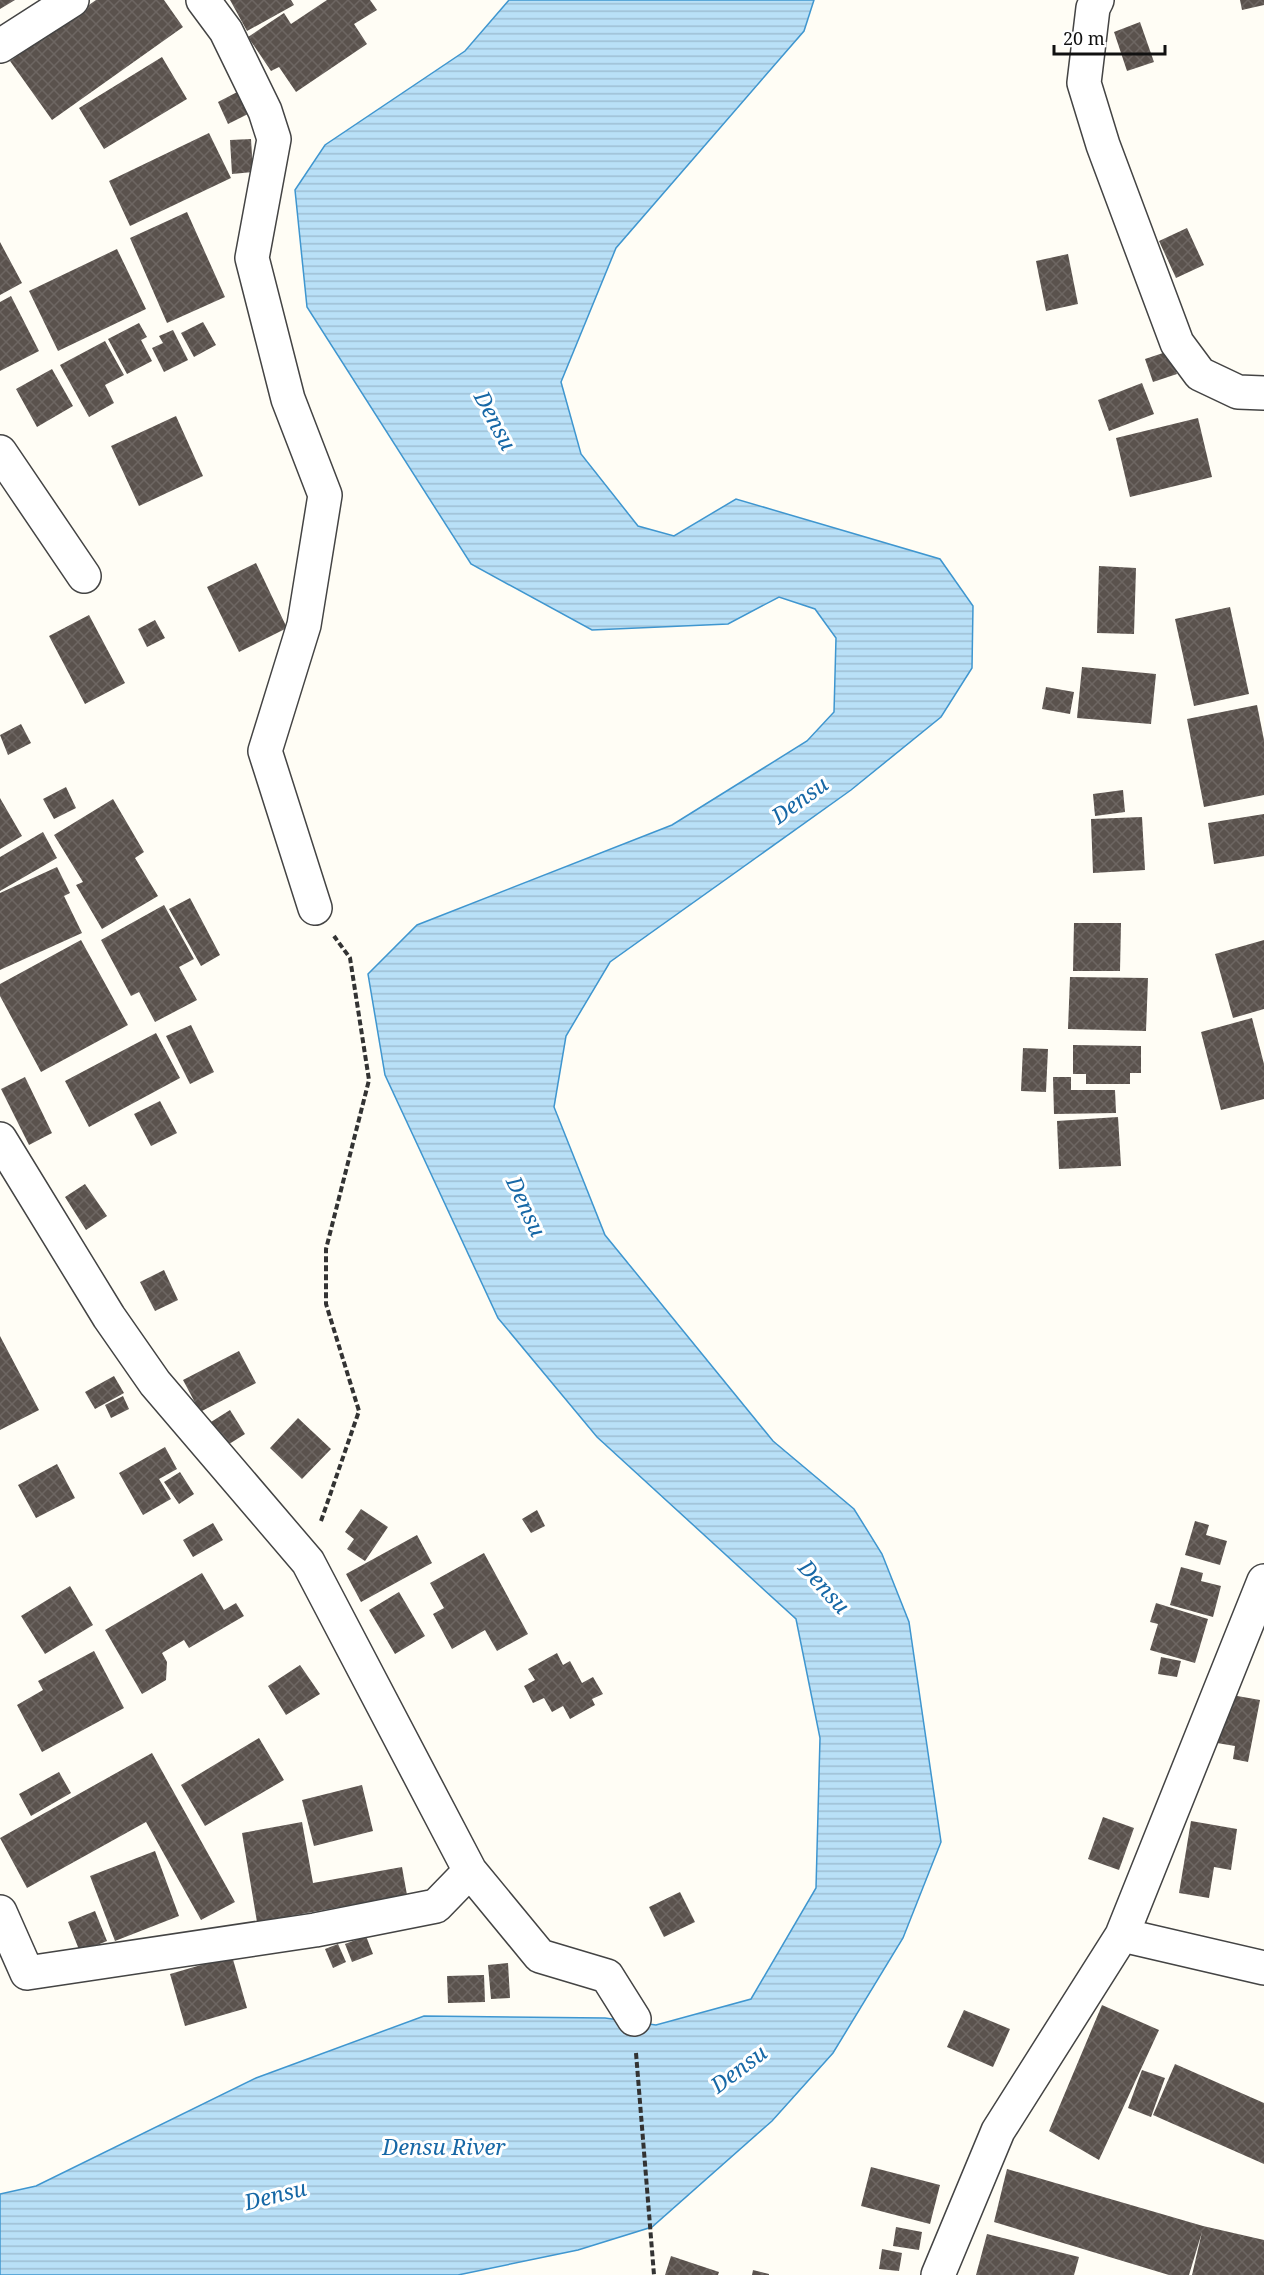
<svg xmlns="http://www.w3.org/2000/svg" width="1264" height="2275" font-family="'Noto Serif',serif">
  <defs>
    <pattern id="water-rules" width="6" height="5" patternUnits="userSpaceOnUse" patternTransform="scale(1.5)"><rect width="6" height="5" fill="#b9e0f7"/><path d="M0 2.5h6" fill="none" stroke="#9ebfd3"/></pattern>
    <pattern id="building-cross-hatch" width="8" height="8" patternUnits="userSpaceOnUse" patternTransform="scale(1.5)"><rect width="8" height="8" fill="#5a524d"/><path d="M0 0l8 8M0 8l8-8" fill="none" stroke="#6d6662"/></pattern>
  </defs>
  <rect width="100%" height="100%" fill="#fffdf5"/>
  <path fill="url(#water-rules)" stroke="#3f96cf" stroke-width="1.5" d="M509,0H814L804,31L616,248L561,382L581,454L638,526L674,536L736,499L940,559L973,606L972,668L941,717L851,790L610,962L566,1036L554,1107L605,1235L773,1441L854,1509L882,1554L909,1622L941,1842L903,1938L833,2053L772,2121L652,2227L578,2250L458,2275H0V2194L36,2186L256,2078L424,2016L605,2018L656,2025L751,1999L816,1888L820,1738L796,1619L597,1437L498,1318L385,1075L368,974L417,925L672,825L807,741L834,712L836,638L815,609L779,597L728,624L592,630L471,564L307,307L295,190L325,145L465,51Z"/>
  <path fill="url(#building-cross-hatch)" d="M0,0H15L0,9Z
    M96,0H164L183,27L52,120L10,61Z
    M230,0H291L294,5L247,31Z
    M327,0H370L377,10L354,24L367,44L296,92L279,67L271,71L248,37L284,13L291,24Z
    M1240,0H1264V5L1242,10Z
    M1140,22L1154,62L1127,71L1114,32Z
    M162,57L187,99L104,149L79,108Z
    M243,89L254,111L228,124L218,102Z
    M209,133L231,178L130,226L109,181Z
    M251,139L253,172L232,174L230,140Z
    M187,212L225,297L167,323L130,238Z
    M1187,228L1204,265L1176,278L1159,241Z
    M0,242L22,283L0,295Z
    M117,249L146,309L58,351L29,291Z
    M1068,254L1078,304L1046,311L1036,261Z
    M11,296L39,351L0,371V302Z
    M203,322L216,345L194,357L181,333Z
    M139,323L147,337L141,340L152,361L127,374L108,339Z
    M173,330L188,360L164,372L152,348L163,343L159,336Z
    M105,341L124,375L105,385L114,403L89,417L60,365Z
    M1169,351L1177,374L1153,382L1145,359Z
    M52,369L73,406L37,427L16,389Z
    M1142,383L1154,414L1109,431L1098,400Z
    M176,416L203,476L139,506L111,446Z
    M1198,418L1212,477L1130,497L1116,438Z
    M256,563L287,628L239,652L207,587Z
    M1099,566L1136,568L1134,634L1097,633Z
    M1230,607L1249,694L1194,706L1175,619Z
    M89,615L125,683L85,704L49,636Z
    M155,620L165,638L147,647L138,629Z
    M1082,667L1156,674L1151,724L1077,718Z
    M1046,687L1074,692L1070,714L1042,709Z
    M1257,705L1264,740V795L1204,807L1187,719Z
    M21,724L31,743L8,755L0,735Z
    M66,787L76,808L54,819L43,799Z
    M1123,790L1125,812L1095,816L1093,794Z
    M0,798L22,836L0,849Z
    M113,799L144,852L135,858L158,896L102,929L76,885L83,882L54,835Z
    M1264,814V856L1214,864L1208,823Z
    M1142,817L1145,870L1093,873L1091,819Z
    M43,832L57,858L0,891V857Z
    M57,867L70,893L64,896L82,933L0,970V893Z
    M190,898L220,955L201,966L169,909Z
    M164,905L194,959L179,967L197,1000L155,1022L139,992L131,996L101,940Z
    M1074,923H1121L1120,971H1073Z
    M81,940L128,1025L41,1072L0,996V984Z
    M1264,940V1009L1233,1018L1215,954Z
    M1070,977L1148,978L1146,1031L1068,1029Z
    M1252,1018L1264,1064V1099L1221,1110L1201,1032Z
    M191,1025L214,1072L190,1084L166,1036Z
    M156,1033L180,1078L89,1127L65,1081Z
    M1073,1045L1141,1046V1073H1130V1084H1086V1074H1073Z
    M1023,1048L1048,1049L1046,1092L1021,1091Z
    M25,1077L52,1133L29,1145L1,1089Z
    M1053,1077H1071V1090H1115L1116,1113L1054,1114Z
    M160,1101L177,1133L151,1146L134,1114Z
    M1118,1117L1121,1166L1059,1169L1057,1121Z
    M85,1184L107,1216L86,1230L65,1197Z
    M164,1270L178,1300L155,1311L140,1282Z
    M0,1336L39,1410L0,1430Z
    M239,1351L256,1383L200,1412L183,1380Z
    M114,1376L124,1393L95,1409L85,1392Z
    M123,1396L129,1409L111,1418L105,1405Z
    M230,1410L245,1434L226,1446L211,1422Z
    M298,1418L331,1449L302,1479L270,1448Z
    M165,1447L177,1469L159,1479L171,1499L143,1515L119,1473Z
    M57,1464L75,1498L36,1518L18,1485Z
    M180,1472L194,1494L179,1504L164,1482Z
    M361,1509L388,1527L365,1561L347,1549L354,1539L345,1532Z
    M537,1510L545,1526L531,1533L522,1519Z
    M1195,1521L1209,1525L1206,1535L1227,1541L1220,1565L1185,1555Z
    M213,1523L223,1540L193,1557L183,1540Z
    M417,1535L432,1563L361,1602L346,1574Z
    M484,1553L528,1634L497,1651L485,1630L452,1649L433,1614L444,1608L430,1583Z
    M1181,1567L1203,1573L1201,1581L1221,1586L1213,1617L1170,1605Z
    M202,1573L224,1610L236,1603L244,1616L189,1648L184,1640L162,1653L167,1662L166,1680L142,1694L105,1630Z
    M70,1586L93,1625L45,1654L21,1616Z
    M399,1592L425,1636L395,1654L369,1610Z
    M1156,1603L1208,1619L1195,1663L1150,1650L1158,1624L1150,1622Z
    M94,1651L124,1708L42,1752L17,1705L43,1690L38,1681Z
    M557,1653L563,1665L570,1661L582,1683L593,1677L603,1694L592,1699L595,1705L570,1719L563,1706L552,1712L544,1698L533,1703L524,1686L535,1680L528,1669Z
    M1161,1657L1181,1661L1177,1677L1158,1674Z
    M300,1665L320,1694L286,1715L268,1686Z
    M1226,1694L1260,1700L1248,1762L1233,1759L1235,1746L1217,1743Z
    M259,1738L284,1780L205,1826L181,1785Z
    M152,1753L235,1902L201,1920L146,1822L27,1888L0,1838Z
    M59,1772L71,1793L31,1816L19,1794Z
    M362,1785L373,1831L314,1846L302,1800Z
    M1103,1817L1134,1828L1119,1870L1088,1859Z
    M1191,1821L1237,1829L1231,1870L1214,1867L1209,1898L1179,1893Z
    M302,1822L313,1883L402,1867L407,1895L257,1922L242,1833Z
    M155,1851L179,1916L115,1941L90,1876Z
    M680,1892L695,1922L664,1937L649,1907Z
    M95,1911L107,1941L80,1952L68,1922Z
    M366,1936L373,1954L352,1962L345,1944Z
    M338,1944L346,1962L333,1968L325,1949Z
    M232,1956L247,2008L185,2026L170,1974Z
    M508,1963L510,1998L491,1999L488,1965Z
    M484,1975L485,2002L448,2003L447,1976Z
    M1102,2005L1159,2030L1099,2160L1049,2131Z
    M964,2010L1010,2029L993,2067L947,2047Z
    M1175,2064L1264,2103V2164L1153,2115Z
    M1142,2070L1165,2078L1151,2117L1128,2108Z
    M871,2167L940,2185L930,2224L861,2206Z
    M1007,2169L1203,2226L1264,2240V2275H1192L1202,2232L1189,2275H1169L994,2222Z
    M896,2227L922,2232L919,2250L893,2246Z
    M987,2234L1079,2257L1074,2275H976Z
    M882,2249L902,2253L899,2271L879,2269Z
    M671,2256L719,2272L718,2275H665Z
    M753,2270L769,2274V2275H752Z"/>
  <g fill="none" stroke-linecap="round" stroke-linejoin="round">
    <defs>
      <path id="minor" d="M203,0L226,31L265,111L274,139L252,258L288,399L325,495L304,625L265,751L315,908
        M1097,0L1093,8L1084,83L1103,145L1177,343L1200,374L1238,392L1264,393
        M0,46L72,0
        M0,452L84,576
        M0,1139L109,1317L155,1383L308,1562L470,1871L540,1956L607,1976L634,2019
        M0,1912L27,1973L315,1930L436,1906L470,1871
        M1122,1935L1264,1968
        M938,2275L998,2131L1122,1935L1264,1581"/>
    </defs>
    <use href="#minor" stroke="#444" stroke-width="36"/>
    <path stroke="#333" stroke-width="4" stroke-dasharray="6 3" stroke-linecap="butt" d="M321,1521L359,1411L326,1304V1249L369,1080L350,958L334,936
      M636,2053L654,2275"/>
    <use href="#minor" stroke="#fff" stroke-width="33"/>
  </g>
  <g text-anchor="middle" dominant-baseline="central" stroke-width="6" stroke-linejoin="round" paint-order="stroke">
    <g font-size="22" font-style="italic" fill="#1768a6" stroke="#fff">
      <text transform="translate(496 420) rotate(62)">Densu</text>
      <text transform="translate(799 799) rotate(-36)">Densu</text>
      <text transform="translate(527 1206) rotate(65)">Densu</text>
      <text transform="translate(825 1586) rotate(48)">Densu</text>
      <text transform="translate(738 2068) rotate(-37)">Densu</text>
      <text x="444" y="2146">Densu River</text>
      <text transform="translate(275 2194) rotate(-14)">Densu</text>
    </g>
  </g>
  <path d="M1054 45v9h111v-9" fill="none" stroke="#111111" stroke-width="3"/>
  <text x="1063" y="45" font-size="18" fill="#111111" stroke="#ffffff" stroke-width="4.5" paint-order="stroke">20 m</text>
</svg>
